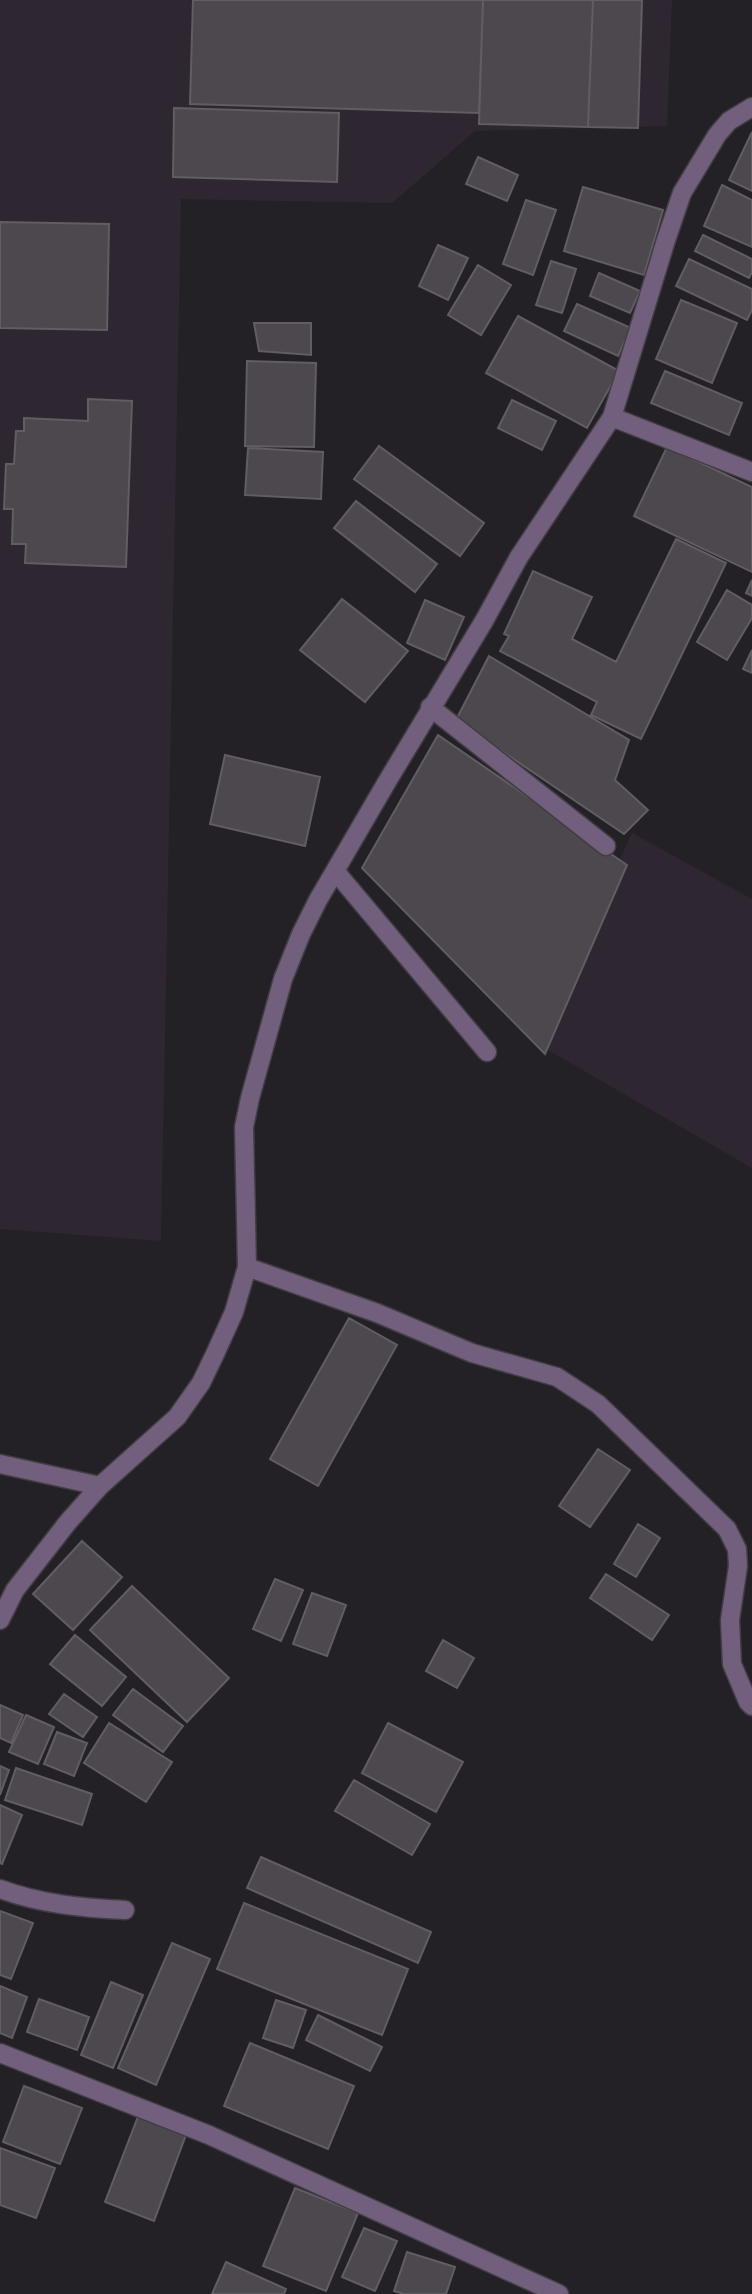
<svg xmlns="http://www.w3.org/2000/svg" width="752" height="2294" font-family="Cabin,sans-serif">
  <rect width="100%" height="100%" fill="#242126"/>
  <path fill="#2e2732" d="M0,0H672L667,126L475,131L392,203L181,199L161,1241L0,1229Z
    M632,833L752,899V1168L534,1042Z"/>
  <path fill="#4c484e" stroke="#605d63" stroke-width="2" d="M193,0H483L479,113L190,104Z
    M483,0H593L588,127L479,124Z
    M593,0H642L638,128L588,127Z
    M174,108L339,113L337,182L173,177Z
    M752,132V191L729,180Z
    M478,157L518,175L507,201L466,184Z
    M722,185L752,200V247L704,226Z
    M583,187L663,210L644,275L564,251Z
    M526,200L556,210L533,275L503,264Z
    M0,222L109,224L107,330L0,328Z
    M703,235L752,259V272L749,278L695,251Z
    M438,245L468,258L448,300L419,286Z
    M689,259L752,289V310L747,320L676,286Z
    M551,261L576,269L562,313L536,305Z
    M478,265L511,285L481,335L448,315Z
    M599,273L640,291L630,313L590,296Z
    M681,300L737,323L712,383L656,359Z
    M577,304L631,328L618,356L564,331Z
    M518,316L619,371L587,428L486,373Z
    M254,323H311V355L259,351Z
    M247,361L316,363L314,447L245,446Z
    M665,371L742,403L729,435L651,403Z
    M88,399L132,401L126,567L25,563L26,544H12L13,509H4L6,464H14L16,431H24V418L88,421Z
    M512,400L556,421L542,450L498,428Z
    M379,446L484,523L460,556L354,479Z
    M667,447L752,487V572L634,516Z
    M248,448L323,452L321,499L245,495Z
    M356,501L437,564L415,592L334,528Z
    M676,539L726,563L641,739L591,715L597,702L500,651L509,636L504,634L533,571L592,597L572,639L616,662Z
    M752,580V596L746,593Z
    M727,590L752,605V618L727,660L697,642Z
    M342,599L408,651L365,702L300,650Z
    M425,600L464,617L445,660L407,643Z
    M752,650V673L743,669Z
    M489,656L629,740L615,780L648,810L624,834L456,720Z
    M438,735L627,865L545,1054L362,868Z
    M225,755L320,777L305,846L210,824Z
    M349,1318L397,1345L318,1486L270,1459Z
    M598,1449L630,1470L590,1527L559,1506Z
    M638,1524L660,1538L636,1577L614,1564Z
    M82,1541L122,1577L73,1630L33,1594Z
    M606,1574L669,1615L652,1640L590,1598Z
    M275,1579L303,1590L281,1641L253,1629Z
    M132,1586L229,1678L187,1722L90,1630Z
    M312,1593L346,1605L327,1656L293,1644Z
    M75,1635L126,1677L102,1706L50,1664Z
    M443,1640L474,1658L457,1688L426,1671Z
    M133,1689L183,1726L163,1752L113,1715Z
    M64,1694L97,1717L83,1737L49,1714Z
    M0,1705L23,1715L11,1743L0,1738Z
    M26,1715L54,1727L38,1764L9,1752Z
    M109,1723L172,1762L146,1802L84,1763Z
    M388,1723L463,1762L436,1812L362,1773Z
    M57,1732L87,1743L74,1776L44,1764Z
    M0,1766L9,1770L0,1795Z
    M16,1768L92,1794L82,1825L5,1800Z
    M354,1780L430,1824L412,1855L335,1811Z
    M0,1805L22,1815L2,1864L0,1863Z
    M261,1857L431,1932L418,1963L247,1888Z
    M244,1903L408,1969L382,2035L217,1969Z
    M0,1911L33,1923L11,1979L0,1975Z
    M172,1943L210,1959L156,2085L118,2068Z
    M111,1982L143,1995L113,2068L81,2055Z
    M0,1986L27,1997L12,2038L0,2033Z
    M39,1999L89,2017L77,2050L27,2032Z
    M276,2000L306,2010L293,2048L263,2038Z
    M318,2015L382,2047L370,2071L306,2040Z
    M250,2043L354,2086L328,2149L224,2106Z
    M24,2086L82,2108L60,2164L3,2142Z
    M139,2114L187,2132L154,2221L105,2202Z
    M0,2148L55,2168L36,2218L0,2205Z
    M295,2188L358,2213L326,2291L263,2266Z
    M364,2228L397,2241L375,2291L342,2277Z
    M407,2252L455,2267L446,2294H404L394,2291Z
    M226,2262L286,2289L284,2294H212Z"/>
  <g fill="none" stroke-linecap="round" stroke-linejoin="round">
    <defs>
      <path id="lane" d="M430,707L606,846
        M336,872L487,1052"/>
      <path id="street" d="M612,417L752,472
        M247,1267L377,1313L472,1353L557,1377L598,1404L727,1529L737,1549L738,1566L730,1620L732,1664L748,1702L752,1706
        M0,1464L100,1486
        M0,1620L15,1590L68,1522L100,1486L177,1417L201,1383L215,1354L234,1312L247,1267L244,1127L250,1098L283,979L301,934L318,900L388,780L484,621L519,557L612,417L666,240L682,193L717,135L729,121L752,107
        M0,1889C41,1904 82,1908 125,1910
        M0,2053L209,2135L559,2294"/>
    </defs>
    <use href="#lane" stroke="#413e43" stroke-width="21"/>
    <use href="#street" stroke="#413e43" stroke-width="21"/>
    <use href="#lane" stroke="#715f7d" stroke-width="18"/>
    <use href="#street" stroke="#715f7d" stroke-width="18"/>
  </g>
</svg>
